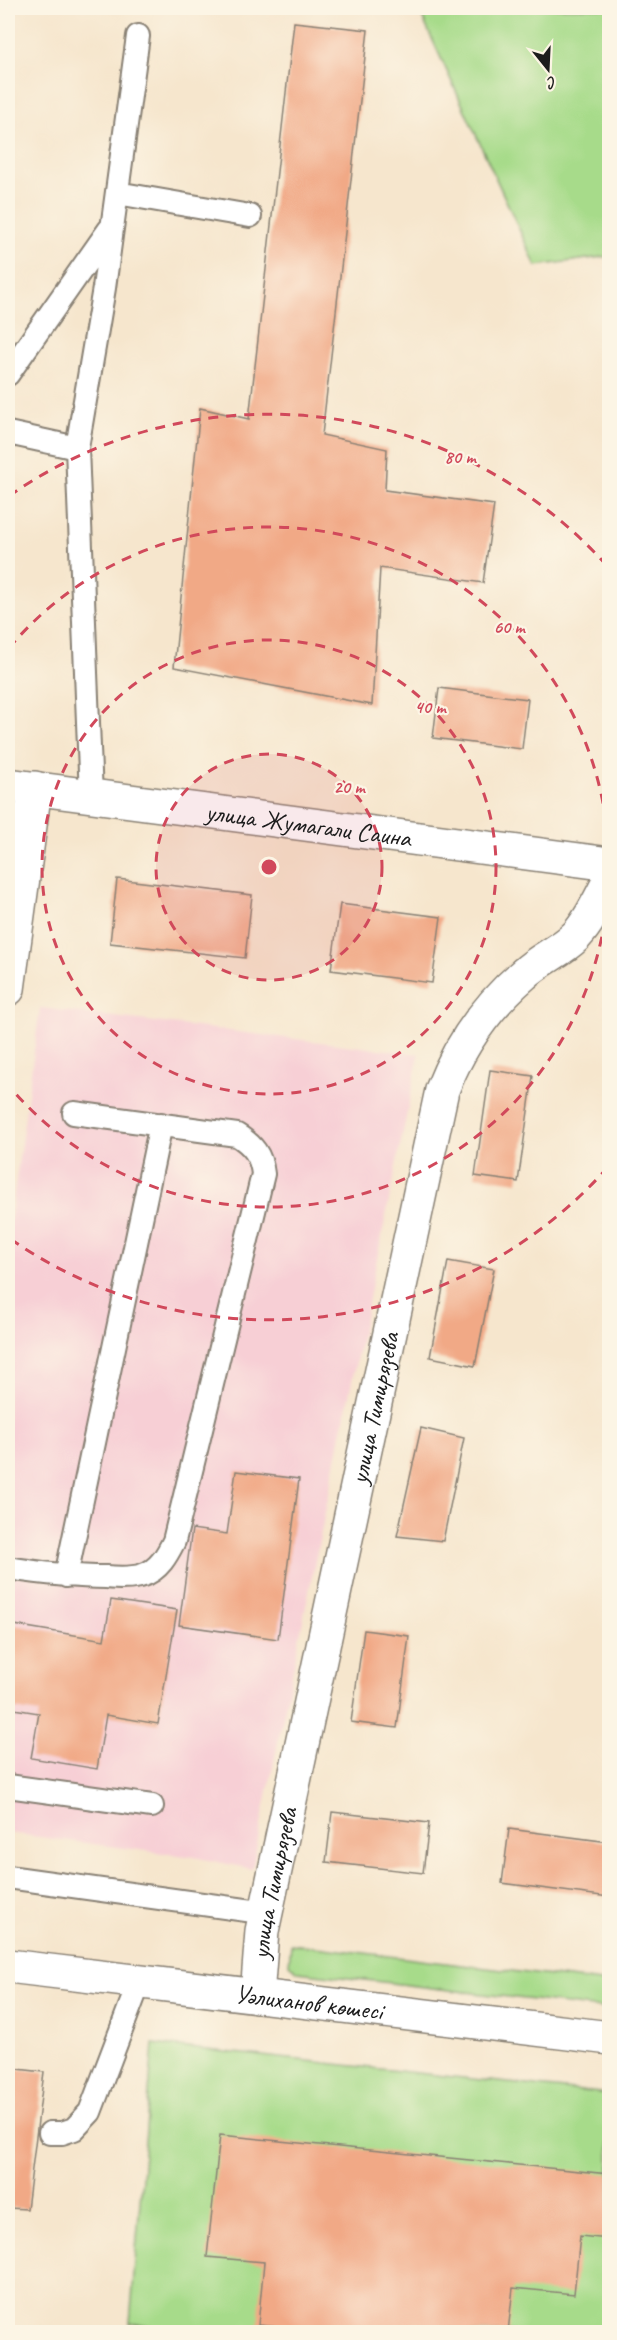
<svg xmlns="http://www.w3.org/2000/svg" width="617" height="2340" font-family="Caveat,sans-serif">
  <rect width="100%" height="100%" fill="#fcf5e5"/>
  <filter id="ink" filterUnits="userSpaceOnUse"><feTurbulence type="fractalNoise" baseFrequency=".0167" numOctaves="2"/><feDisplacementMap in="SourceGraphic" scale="12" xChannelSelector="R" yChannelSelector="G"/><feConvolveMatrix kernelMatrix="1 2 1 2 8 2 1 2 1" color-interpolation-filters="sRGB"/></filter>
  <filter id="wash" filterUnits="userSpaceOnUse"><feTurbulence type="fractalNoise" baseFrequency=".008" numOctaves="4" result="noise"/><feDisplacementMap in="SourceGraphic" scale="24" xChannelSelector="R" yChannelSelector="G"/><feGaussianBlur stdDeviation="1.35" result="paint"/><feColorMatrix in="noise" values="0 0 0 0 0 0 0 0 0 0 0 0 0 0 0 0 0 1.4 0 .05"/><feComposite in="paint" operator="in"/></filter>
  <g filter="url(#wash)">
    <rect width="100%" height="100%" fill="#f6e6cd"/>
    <path fill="#f7cfd5" d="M40,1008L419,1054L252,1869L194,1857L8,1833V1237Z"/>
    <path fill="#a7db8a" stroke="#627c53" stroke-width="1.5" d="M418,8H609V256L536,266Z
      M291,1944L609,1983V2009L298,1972L289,1964Z
      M153,2044L609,2094V2328L596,2332H188L130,2323Z"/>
    <g id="blocks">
      <path fill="#f1a986" d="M294,22L368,30L322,435L387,449L385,490L494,505L483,583L380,568L372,705L174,667L200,408L249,419Z
        M439,688L528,699L522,749L433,738Z
        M117,879L252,895L245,958L110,943Z
        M340,904L441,917L432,983L331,970Z
        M490,1070L533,1076L518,1182L475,1176Z
        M448,1261L494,1269L475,1366L430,1357Z
        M421,1428L464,1438L443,1541L397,1536Z
        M236,1471L299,1479L278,1639L179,1625L192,1529L227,1534Z
        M111,1600L177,1610L158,1724L106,1715L97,1769L31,1758L39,1713L8,1708V1624L104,1640Z
        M364,1630L409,1636L397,1728L351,1722Z
        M332,1812L429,1823L423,1873L326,1862Z
        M509,1829L609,1842V1897L502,1883Z
        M8,2068L44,2072L27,2209L8,2208Z
        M220,2135L609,2174V2239L580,2236L574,2294L513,2288L508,2332H329L258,2325L264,2262L207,2257Z"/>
    </g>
  </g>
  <g filter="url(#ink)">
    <use href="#blocks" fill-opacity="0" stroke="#898174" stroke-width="1.5"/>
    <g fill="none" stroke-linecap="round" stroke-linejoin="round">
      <defs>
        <path id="lane" d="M117,193L250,216
          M8,374L109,230
          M8,433L77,448
          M91,797L77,448L104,288L138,36
          M8,1568C40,1573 72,1577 106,1577C118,1578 131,1579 143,1575C159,1570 167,1555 174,1541L263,1174C261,1155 253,1145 237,1135L74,1113
          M66,1576L161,1124
          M8,1786L152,1806
          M8,1877L267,1913
          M50,2133H62L74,2129L90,2112L139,1983"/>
        <g id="street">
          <path d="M8,989L35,788"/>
          <path id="s1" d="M257,1996L262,1931L442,1090C460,1044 487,1006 524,974C540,959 561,951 576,936C591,920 600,898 610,880"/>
        </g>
        <g id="secondary">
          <path id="s2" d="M8,785L610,864"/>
        </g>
        <g id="highway">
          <path id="s3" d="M8,1966L610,2038"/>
        </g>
      </defs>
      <use href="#lane" stroke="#898174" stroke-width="26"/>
      <use href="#street" stroke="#898174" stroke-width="36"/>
      <use href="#secondary" stroke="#898174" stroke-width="36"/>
      <use href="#highway" stroke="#898174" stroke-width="36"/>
      <use href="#lane" stroke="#fff" stroke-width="22"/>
      <use href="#street" stroke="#fff" stroke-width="33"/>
      <use href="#secondary" stroke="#fff" stroke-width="33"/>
      <use href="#highway" stroke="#fff" stroke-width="33"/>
    </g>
  </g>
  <circle cx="269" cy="867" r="113" fill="#d1495b" fill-opacity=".12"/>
  <g fill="none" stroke="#d1495b" stroke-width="3" stroke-dasharray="10 8">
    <circle cx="269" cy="867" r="113"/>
    <circle cx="269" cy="867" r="227"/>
    <path d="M9 648A340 340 0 1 1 9 1086"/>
    <path d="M608 1167A453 453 0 0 1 9 1238M9 496A453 453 0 0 1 608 567"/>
  </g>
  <g text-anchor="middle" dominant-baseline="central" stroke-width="4.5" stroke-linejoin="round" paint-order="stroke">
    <g font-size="26" fill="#1c1c1c" stroke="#fcf5e5">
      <text stroke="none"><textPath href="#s2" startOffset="303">улица Жумагали Саина</textPath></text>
      <text stroke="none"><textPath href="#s1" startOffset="600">улица Тимирязева</textPath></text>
      <text stroke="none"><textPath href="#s1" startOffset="114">улица Тимирязева</textPath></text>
      <text stroke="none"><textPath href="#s3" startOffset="303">Уәлиханов көшесі</textPath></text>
    </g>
  </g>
  <circle cx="269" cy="867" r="9" fill="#d1495b" stroke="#fcf5e5" stroke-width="3"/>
  <g font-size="18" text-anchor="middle" font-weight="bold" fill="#d1495b" stroke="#fcf5e5" stroke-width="4.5" stroke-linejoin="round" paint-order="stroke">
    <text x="460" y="463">80 m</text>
    <text x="509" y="633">60 m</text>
    <text x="430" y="713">40 m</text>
    <text x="349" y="793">20 m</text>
  </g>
  <rect width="617" height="2340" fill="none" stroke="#fcf5e5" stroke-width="30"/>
  <g transform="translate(548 69) rotate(162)" stroke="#fcf5e5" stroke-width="4.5" paint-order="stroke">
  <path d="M0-4.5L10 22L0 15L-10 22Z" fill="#1c1c1c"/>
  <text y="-9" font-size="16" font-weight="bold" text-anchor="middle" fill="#1c1c1c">С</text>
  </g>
</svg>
